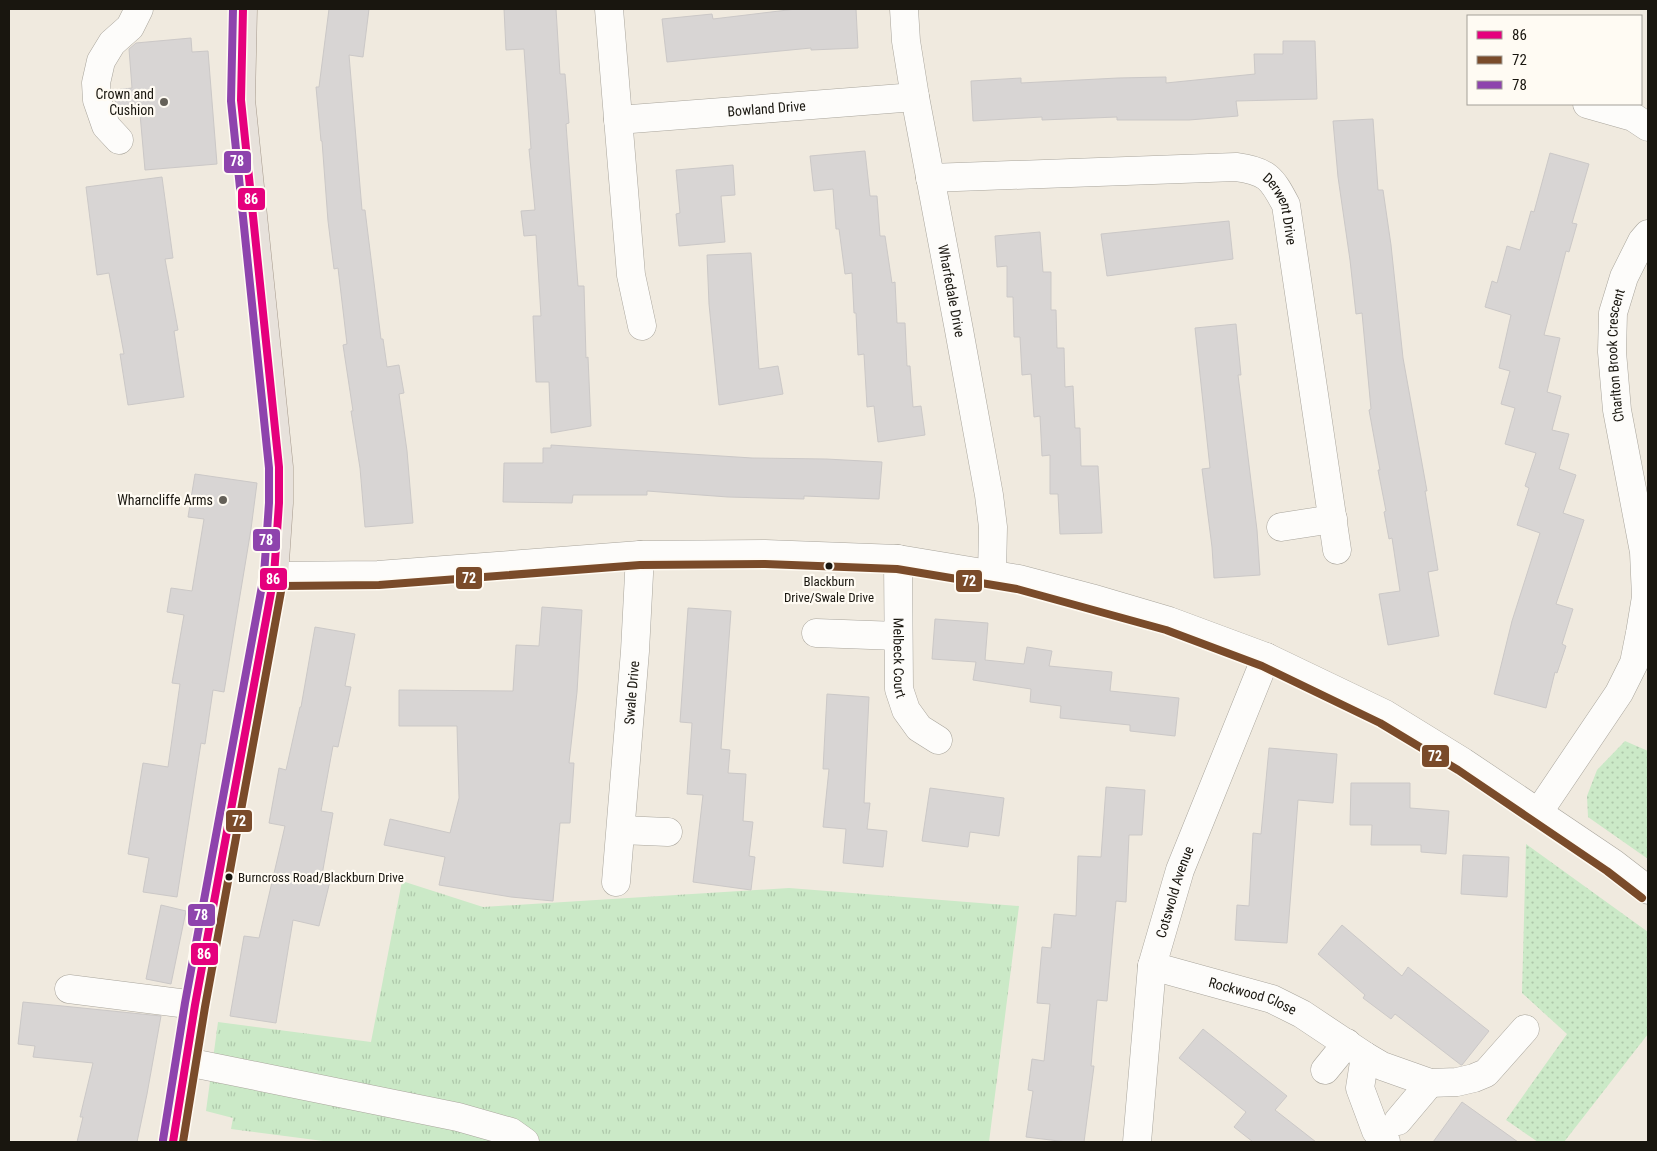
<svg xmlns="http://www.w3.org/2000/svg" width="1657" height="1151" font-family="'Roboto Condensed',sans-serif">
  <defs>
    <pattern id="grass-dots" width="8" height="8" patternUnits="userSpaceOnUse" patternTransform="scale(1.25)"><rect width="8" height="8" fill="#cbe9c7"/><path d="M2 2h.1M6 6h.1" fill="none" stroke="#aec7aa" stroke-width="1.8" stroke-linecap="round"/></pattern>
    <pattern id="park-tufts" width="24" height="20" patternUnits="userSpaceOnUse" patternTransform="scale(1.25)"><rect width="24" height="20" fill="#cbe9c7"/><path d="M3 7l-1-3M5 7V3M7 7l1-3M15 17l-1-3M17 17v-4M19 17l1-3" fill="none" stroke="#aec7aa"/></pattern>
  </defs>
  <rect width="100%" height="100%" fill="#f0eadf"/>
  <path fill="url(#grass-dots)" d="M1625,741L1648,751V859L1588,817L1587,796L1597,770Z
    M1526,844L1648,932V1034L1564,1142H1538L1506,1120L1567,1034L1522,993Z"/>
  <path fill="url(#park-tufts)" d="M402,881L483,907L789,888L1019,906L989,1142H331L231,1129L233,1118L206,1111L218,1022L371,1042Z"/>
  <path fill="#d8d5d4" stroke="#cbc8c7" d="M329,9H369L363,57L349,55L362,210H365L381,339H383L387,367L399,365L404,393L399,394L407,451L413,523L365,527L360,468L351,411H353L343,345L347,344L338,268L334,269L328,221L322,141H321L316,87H319Z
    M504,9H556L560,74H565L569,123L566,124L578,286H584L586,358L588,357L591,426L551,433L549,382H536L533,316H541L536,235L524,236L521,211L535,210L529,149H531L524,49L506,50Z
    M796,9H856L858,48L811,50V48L667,62L662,19L712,14L713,19Z
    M191,38L192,52L208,51L217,164L145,170L140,114L119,116L116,108L115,90L132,88L129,49L136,43Z
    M1283,41H1315L1317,99L1236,101L1238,116L1189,120H1117V117L1042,120V117L973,121L971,81L1021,78V83L1118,78L1166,77V83L1255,74L1254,54H1283Z
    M1373,119L1378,190H1383L1391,245L1403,358L1427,491H1425L1438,570L1428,572L1439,636L1388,645L1379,594L1400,591L1392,538L1389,539L1384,512L1386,511L1378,470H1380L1369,410L1371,409L1362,313L1356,314L1350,260L1338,177L1333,121Z
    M865,151L870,196H877L880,236H885L892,283L895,282L897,323H905L907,366H910L913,407L921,406L925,435L878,442L874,406L867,407L864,354L858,355L856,313H854L852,273L845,274L839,229H836L833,189L814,191L810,156Z
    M1550,153L1589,164L1572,223L1577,224L1569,252L1566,251L1544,335L1560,338L1547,392L1561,396L1552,430L1569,434L1559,469L1576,475L1563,513L1584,520L1556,604L1573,609L1562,644L1566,646L1557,673L1555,672L1546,708L1494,694L1512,621L1540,533L1517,525L1529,488L1525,486L1536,453L1505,444L1515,408L1501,404L1510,371L1499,368L1511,315L1485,307L1492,281L1497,283L1507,246L1520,250L1531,211L1534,212Z
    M733,165L735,195L721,196L725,242L679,246L676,214L680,213L676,170Z
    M162,177L173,258L165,259L178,330L174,331L184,397L128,405L120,354H124L109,273L97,275L86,187Z
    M1229,221L1233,259L1107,276L1101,234Z
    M1040,232L1043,272H1051V310H1056L1057,348H1064L1065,387L1073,386L1075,428H1080L1081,466H1098L1102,533L1060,534L1058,494H1050V455L1042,456L1040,416L1034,417L1031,374L1022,375L1020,337H1014L1013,297H1007V266L997,267L995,236Z
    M751,253L759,369L778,366L783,394L719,405L709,304L707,255Z
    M1236,324L1241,375H1238L1257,530L1260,575L1214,578L1212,547L1202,469L1210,468L1195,328Z
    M551,445L752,458L826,459L882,462L879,499L804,496V499L728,497L647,491V495H573L572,503L503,502L504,463H543V448H551Z
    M195,474L257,483L251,529L224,692L213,690L205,744L201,743L177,897L143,892L149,858L128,854L143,763L168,767L180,684L172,683L184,615L167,612L171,588L192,591L204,519L188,517Z
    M542,607L582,610L577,692L569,763H574L570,823H560L553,901L511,897L439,885L445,857L384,845L390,819L450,833L459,798L457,726H399V690L513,691L516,645L539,646Z
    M688,608L731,611L721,749L730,750L728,773L746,774L743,821L753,822L749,856L755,857L751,890L693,882L703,795L687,794L692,723L680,722Z
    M935,619L988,623L985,660L1024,664L1027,647L1052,651L1049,666L1112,672L1110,691L1179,698L1175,736L1130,731V725L1060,718L1061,706L1030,702L1031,689L973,680L976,662L932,659Z
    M315,627L355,634L345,686L351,687L338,747L333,746L321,811L333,813L322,875L331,877L319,926L293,920L276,1023L230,1016L244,936L259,938L285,826L269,823L279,768L286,770L300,707H301Z
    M827,694L869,697L864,803H870L867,829L887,831L883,867L843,863L846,829L823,827L829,769H823Z
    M1269,748L1337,754L1333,803L1298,800L1287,943L1235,940L1237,905L1249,906L1253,833L1261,834Z
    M1351,783H1410V808L1449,811L1446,854L1421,852V845H1371L1372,825H1350Z
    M1106,787L1145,790L1142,835H1129L1126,902L1116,901L1107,1001L1097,1000L1091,1066H1094L1084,1142H1067L1026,1137L1033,1091L1028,1090L1032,1059L1044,1061L1050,1004L1037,1003L1042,947L1051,948L1054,914L1076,916L1078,856L1101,857Z
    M930,788L1004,798L999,836L970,832L968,847L922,841Z
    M1463,855L1509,857L1507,897L1461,894Z
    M161,905L186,911L171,984L146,979Z
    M1342,925L1402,976L1408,967L1489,1031L1462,1065H1461L1395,1014L1391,1019L1363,998L1365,995L1318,954Z
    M23,1002L161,1016L147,1094L137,1142H77L83,1117H80L93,1063L33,1057L35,1046L18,1044Z
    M1203,1029L1287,1096L1275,1110L1316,1142H1253L1234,1127L1246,1112L1179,1058Z
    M1462,1102L1518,1142H1433Z"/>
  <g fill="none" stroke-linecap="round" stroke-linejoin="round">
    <defs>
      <g id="minor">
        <path d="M609,9L631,275L642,326"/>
        <path id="s1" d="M904,9L906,41L915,97L959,330L989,495L993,527L992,574"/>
        <path d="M1587,104L1633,117L1648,127"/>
        <path id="s2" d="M618,120L915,97"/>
        <path d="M119,140L106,126L97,100L96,83L101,61L112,43L130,27L139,9"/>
        <path id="s3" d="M930,178L1236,167C1267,171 1272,178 1286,205L1337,550"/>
        <path d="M1281,527L1333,519"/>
        <path id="s4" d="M898,559L899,689L906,710L919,728L938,740"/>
        <path d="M274,576L378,575L640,555L765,554L898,559L1019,579L1091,598L1169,621L1266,657L1385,714L1463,762L1613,863L1648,890"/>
        <path d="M816,633L898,636"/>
        <path id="s5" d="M1538,813L1619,693L1634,663L1640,633L1646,597L1644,552L1617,410L1612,352L1613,313L1624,277L1642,241L1648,234"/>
        <path d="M621,830L668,832"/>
        <path id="s6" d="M616,882L635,651L640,555"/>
        <path id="s7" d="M1152,966L1272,999L1302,1014L1365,1056L1382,1066L1430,1083L1457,1082L1474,1078L1486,1073L1525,1029"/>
        <path d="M69,989L195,1005"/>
        <path d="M1365,1056L1360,1088L1376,1131L1386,1142"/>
        <path d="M187,1062L458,1117L511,1132L525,1142"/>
        <path d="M1325,1070L1347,1043"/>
        <path d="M1398,1121L1430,1083"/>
        <path id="s8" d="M1137,1142L1152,966L1180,870L1266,657"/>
      </g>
      <path id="major" d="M173,1142L195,1005L274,576L279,503V467L241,100L243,9"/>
    </defs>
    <use href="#minor" stroke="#a9a59c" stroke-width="29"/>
    <use href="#major" stroke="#a69a8c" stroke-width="29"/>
    <use href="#minor" stroke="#fdfcfa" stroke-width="28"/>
    <use href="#major" stroke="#e7e1db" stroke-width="28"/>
    <defs>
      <path id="bus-1" d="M173,1142L195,1005L274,576L279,503V467L241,100L243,9"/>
      <path id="bus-2" d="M183,1142L205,1007L282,586L379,585L640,565L765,564L897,569L1017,589L1166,630L1262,666L1380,723L1458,770L1607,871L1642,898"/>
      <path id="bus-3" d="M163,1140L185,1003L264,575L269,503V468L231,101L233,9"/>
    </defs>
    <use href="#bus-1" stroke="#fffbf3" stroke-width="11"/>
    <use href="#bus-2" stroke="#fffbf3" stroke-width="11"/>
    <use href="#bus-3" stroke="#fffbf3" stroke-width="11"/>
    <use href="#bus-1" stroke="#e5007d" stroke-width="8"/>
    <use href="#bus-2" stroke="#7a4b2a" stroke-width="8"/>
    <use href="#bus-3" stroke="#8e44ad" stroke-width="8"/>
  </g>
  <g fill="#646058" stroke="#fffbf3" stroke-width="2">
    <circle cx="164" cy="102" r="5"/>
    <circle cx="223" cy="500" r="5"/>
  </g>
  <g fill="#19160f" stroke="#fffbf3" stroke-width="2">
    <circle cx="829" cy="566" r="4.5"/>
    <circle cx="229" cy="877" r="4.5"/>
  </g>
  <g text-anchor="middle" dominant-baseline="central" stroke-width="4.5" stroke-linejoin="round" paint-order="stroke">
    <g font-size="13" fill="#19160f" stroke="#fffbf3">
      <text x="829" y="581">Blackburn<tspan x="829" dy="16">Drive/Swale Drive</tspan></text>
      <text x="238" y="877" text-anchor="start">Burncross Road/Blackburn Drive</text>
    </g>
    <g font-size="14" fill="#19160f" stroke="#fffbf3" text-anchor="end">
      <text x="154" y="94">Crown and<tspan x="154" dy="16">Cushion</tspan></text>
      <text x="213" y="500">Wharncliffe Arms</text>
    </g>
    <g font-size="14" fill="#19160f" stroke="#fffbf3">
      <text stroke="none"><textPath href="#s2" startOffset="149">Bowland Drive</textPath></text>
      <text stroke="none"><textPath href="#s3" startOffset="375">Derwent Drive</textPath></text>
      <text stroke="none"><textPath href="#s1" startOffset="286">Wharfedale Drive</textPath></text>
      <text stroke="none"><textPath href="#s5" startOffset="490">Charlton Brook Crescent</textPath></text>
      <text stroke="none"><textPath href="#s4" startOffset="99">Melbeck Court</textPath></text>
      <text stroke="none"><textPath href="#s6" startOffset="190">Swale Drive</textPath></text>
      <text stroke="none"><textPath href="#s8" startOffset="254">Cotswold Avenue</textPath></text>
      <text stroke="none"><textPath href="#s7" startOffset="105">Rockwood Close</textPath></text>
    </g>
  </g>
  <g stroke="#fffbf3" stroke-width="2">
    <rect x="223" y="150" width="29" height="24" rx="5" fill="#8e44ad"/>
    <rect x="237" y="187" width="29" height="24" rx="5" fill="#e5007d"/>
    <rect x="252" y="528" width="29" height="24" rx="5" fill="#8e44ad"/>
    <rect x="455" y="566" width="28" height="24" rx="5" fill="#7a4b2a"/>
    <rect x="259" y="567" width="29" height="24" rx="5" fill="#e5007d"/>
    <rect x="955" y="569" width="28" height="24" rx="5" fill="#7a4b2a"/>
    <rect x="1421" y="744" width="29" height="24" rx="5" fill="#7a4b2a"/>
    <rect x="225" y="809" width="28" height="24" rx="5" fill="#7a4b2a"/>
    <rect x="187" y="903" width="29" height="24" rx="5" fill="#8e44ad"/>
    <rect x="190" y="942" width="29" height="24" rx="5" fill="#e5007d"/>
  </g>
  <g font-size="14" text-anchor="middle" font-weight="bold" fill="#fff">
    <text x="237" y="166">78</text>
    <text x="251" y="204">86</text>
    <text x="266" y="545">78</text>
    <text x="469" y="583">72</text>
    <text x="273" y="584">86</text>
    <text x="969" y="586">72</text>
    <text x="1435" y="761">72</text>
    <text x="239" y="826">72</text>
    <text x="201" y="920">78</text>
    <text x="204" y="959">86</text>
  </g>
  <rect width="1657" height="1151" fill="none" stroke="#19160f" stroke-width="20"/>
  <rect x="1467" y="15" width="175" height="90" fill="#fffbf3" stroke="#a39f98"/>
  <rect x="1477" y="31" width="25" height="8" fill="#e5007d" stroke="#a39f98"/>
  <text x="1512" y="40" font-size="15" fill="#19160f">86</text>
  <rect x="1477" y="56" width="25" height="8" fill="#7a4b2a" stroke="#a39f98"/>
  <text x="1512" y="65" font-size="15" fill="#19160f">72</text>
  <rect x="1477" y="81" width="25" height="8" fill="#8e44ad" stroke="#a39f98"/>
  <text x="1512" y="90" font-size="15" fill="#19160f">78</text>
</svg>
